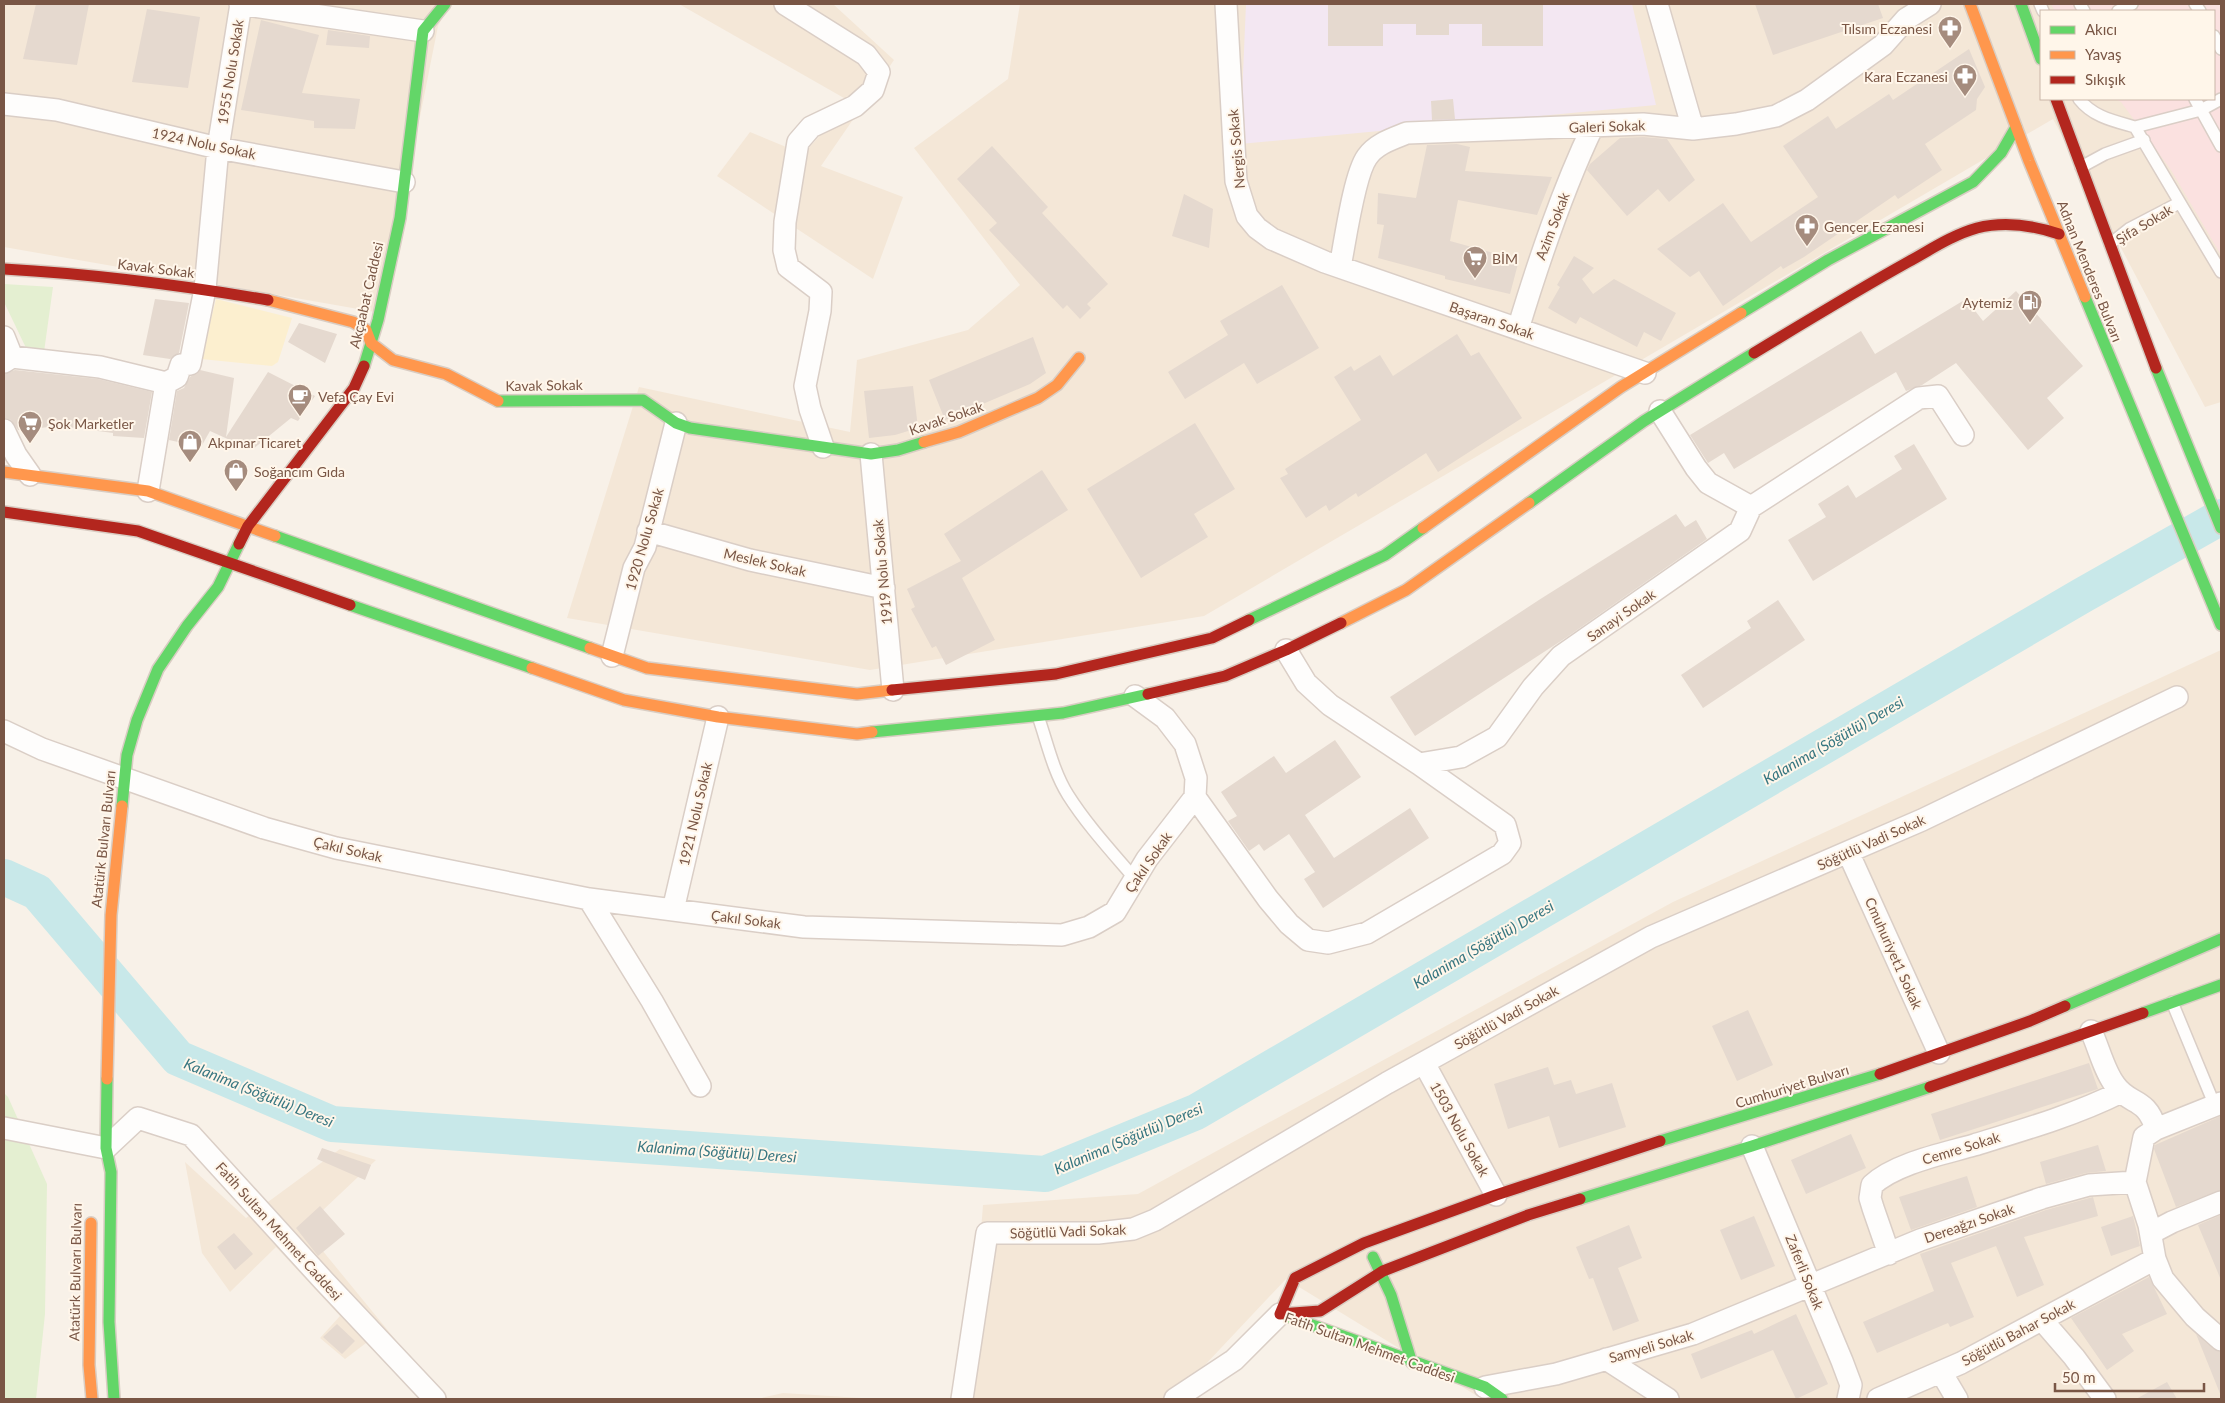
<svg xmlns="http://www.w3.org/2000/svg" width="2225" height="1403" font-family="Lato,sans-serif">
  <rect width="100%" height="100%" fill="#f8f1e8"/>
  <path fill="#f4e7d7" fill-rule="evenodd" d="M4,4H450L438,26L381,313L4,247Z
    M679,4H833L894,60L821,166L903,197L873,279L717,176L750,132L803,154L851,102Z
    M1020,4H2221V402L2205,407L2053,119L1204,616L870,670L567,618L639,387L850,432L857,360L968,330L1020,285L914,148L1008,79ZM2041,11H2214V99H2041Z
    M2221,650V1399H1482L1286,1279L1173,1399H968L983,1205L1138,1194L1673,902Z
    M340,1149L376,1160L304,1228L444,1399L370,1340L345,1359L320,1338L340,1316L276,1247L230,1292L202,1253L185,1162L246,1218Z
    M783,1393L877,1399H757Z"/>
  <path fill="#f3e7f2" d="M1246,4H1632L1656,105L1240,144Z"/>
  <path fill="#fbe1e0" d="M2051,4H2221V255L2171,170L2121,102L2115,99H2214V11H2055Z"/>
  <path fill="#e4efd1" d="M4,284L53,287L44,352L27,350L4,302Z
    M4,1093L8,1097L47,1184L45,1314L36,1399H4Z"/>
  <path fill="#fcefcf" d="M216,299L292,318L278,362L272,366L201,359Z"/>
  <g fill="none" stroke-linecap="round" stroke-linejoin="round">
    <path stroke="#c8e8e9" stroke-width="36" d="M4,877L37,892L178,1058L332,1124L1045,1174L1196,1112L2083,595L2221,517"/>
  </g>
  <path fill="#e5d9cf" d="M36,4H89L77,65L23,59Z
    M1328,4H1543V46H1482V24H1449V35H1416V24H1383V46H1328Z
    M1755,4H1878L1883,18L1773,55Z
    M147,9L200,17L188,88L132,82Z
    M261,20L319,35L302,93L360,99L355,129L314,128V121L241,110Z
    M328,30L370,36L369,48L326,45Z
    M1969,49L1985,87L1977,99L1976,110L1925,144L1942,170L1898,199L1895,195L1804,257L1783,269L1781,266L1723,306L1699,271L1690,277L1657,249L1723,203L1751,242L1818,197L1783,146L1828,116L1836,129L1889,94L1893,100Z
    M1453,99L1455,119L1432,120L1431,101Z
    M1643,137L1667,139L1695,180L1669,202L1658,189L1627,216L1587,170L1590,164L1620,138Z
    M1457,144L1470,147L1465,171L1552,177L1537,215L1458,200L1450,241L1519,260L1510,294L1445,279V276L1378,258L1384,225L1377,224L1378,193L1416,198L1427,145Z
    M992,146L1048,207L1042,213L1108,284L1087,304L1091,308L1080,319L1067,305L1063,309L989,230L997,223L957,179Z
    M1184,194L1213,209L1209,248L1172,236Z
    M1574,256L1594,268L1582,279L1593,294L1614,279L1676,313L1661,341L1644,332L1637,347L1580,317L1576,324L1548,308L1560,287L1557,285Z
    M1282,285L1319,348L1257,384L1244,363L1185,399L1168,372L1228,335L1220,321Z
    M2016,291L2083,366L2047,398L2064,418L2028,450L1956,363L1922,385L1906,391L1896,372L1734,469L1724,453L1708,463L1690,435L1861,331L1875,354L1966,299L1983,321Z
    M155,299L189,303L179,353L170,359L143,355Z
    M299,323L337,334L325,363L288,342Z
    M1457,334L1471,356L1479,352L1522,418L1438,472L1426,453L1358,497L1356,493L1329,511L1326,505L1306,518L1280,478L1288,474L1285,469L1361,420L1334,377L1351,366L1354,371L1380,355L1393,376Z
    M1033,337L1046,373L1030,384L945,420L929,380Z
    M15,370L98,379L152,392L144,438L113,436V433L60,426L18,430L11,420L5,418L4,412V374Z
    M200,370L234,378L226,437L268,372L315,396L298,421L291,418L252,450L210,431L201,447L169,440L177,391L184,388L190,377Z
    M913,386L918,428L895,435L869,438L864,391Z
    M1195,423L1235,489L1194,514L1208,537L1141,578L1087,489Z
    M1914,444L1947,499L1813,581L1788,540L1826,517L1818,504L1848,485L1856,498L1902,469L1894,456Z
    M1042,470L1068,510L962,578L995,640L946,665L936,646L932,648L911,609L915,607L907,589L961,561L944,534Z
    M1676,514L1685,527L1696,520L1707,539L1567,637L1415,736L1390,697L1542,598Z
    M1778,600L1805,640L1703,708L1681,675L1751,628L1747,621Z
    M1335,740L1361,777L1305,815L1334,858L1410,808L1429,838L1323,908L1304,879L1315,872L1289,834L1264,851L1259,844L1249,851L1228,821L1237,816L1221,792L1274,756L1286,773Z
    M1748,1010L1773,1065L1737,1081L1712,1026Z
    M2089,1063L2098,1089L1940,1140L1931,1114Z
    M1548,1067L1554,1085L1571,1080L1576,1094L1612,1083L1626,1127L1559,1148L1549,1116L1508,1129L1494,1084Z
    M2221,1116V1190L2176,1207L2154,1149L2155,1145Z
    M1851,1134L1866,1168L1806,1194L1791,1160Z
    M2098,1145L2106,1171L2086,1173L2046,1184L2040,1162Z
    M322,1148L371,1165L365,1180L317,1159Z
    M1967,1176L1977,1207L1911,1230L1899,1197Z
    M2093,1197L2098,1216L2024,1237L2044,1285L2017,1297L1996,1246L1951,1263L1974,1317L1950,1327L1948,1323L1877,1353L1863,1322L1934,1291L1920,1254L2046,1210Z
    M320,1206L345,1234L318,1256L296,1228Z
    M2221,1215V1280L2198,1225Z
    M1754,1216L1775,1266L1741,1280L1720,1230Z
    M2133,1216L2140,1246L2111,1256L2101,1227Z
    M1629,1225L1642,1258L1618,1268L1639,1321L1613,1331L1593,1278L1589,1279L1576,1247Z
    M234,1233L253,1254L235,1270L217,1247Z
    M2149,1277L2167,1314L2122,1334L2134,1351L2107,1370L2071,1318Z
    M1796,1314L1828,1384L1796,1399L1773,1350L1701,1379L1691,1354L1752,1330L1754,1334Z
    M337,1324L355,1341L342,1354L323,1337Z
    M2196,1334L2213,1349L2221,1352V1396Z
    M2167,1382L2177,1399H2136Z"/>
  <g fill="none" stroke-linecap="round" stroke-linejoin="round">
    <defs>
      <path id="lane" d="M2040,4L2043,11
        M2080,4L2084,11
        M2195,4L2200,11
        M2118,11L2132,4
        M2214,36L2221,49
        M2079,99C2093,117 2114,121 2135,127L2221,272
        M2195,99L2221,146
        M2135,127L2201,110L2221,99
        M2081,167L2105,154L2144,140
        M2110,244L2129,229L2179,203
        M1038,716C1047,742 1053,771 1068,795C1087,825 1112,852 1135,879
        M2172,1002L2215,1106"/>
      <path id="street" d="M240,4L423,31
        M785,4L866,55L879,72L873,90L855,106L811,127L798,142L785,222L784,250L788,267L821,292L820,311L805,386L810,409L823,447
        M1226,4L1236,181L1247,216L1257,228L1272,239L1325,262L1645,373
        M1657,4L1693,129
        M4,104L57,110L218,148L404,182
        M1340,267C1345,242 1354,175 1367,157C1376,144 1392,139 1407,133L1643,124L1693,129L1736,124L1776,116L1807,100L1883,45L1906,19L1930,4
        M1518,329C1539,260 1562,191 1593,126
        M4,337L12,357L4,362
        M12,357L100,367L166,383L148,491
        M166,383L177,377L181,365L190,364L205,289L218,148L241,4
        M1660,411L1696,468L1708,483L1751,507
        M4,430L16,455L30,475
        M871,454L893,690
        M648,531L750,560L884,588
        M1286,650L1306,683L1330,705L1419,764L1461,757L1497,737L1533,687L1561,656L1740,531L1751,507L1919,398L1938,396L1963,435
        M612,656L634,568L645,547L676,423
        M4,731L42,749L264,828L336,848L589,899L804,927L1062,935L1089,927L1115,912L1147,859L1195,797L1196,778L1185,744L1165,718L1135,696
        M1195,797L1268,899L1289,924L1308,940L1328,943L1367,933L1502,854L1510,843L1505,825L1419,764
        M1848,852L1939,1053
        M589,899L652,1001L700,1086
        M673,910L718,717
        M2091,1031C2099,1048 2104,1071 2115,1085C2130,1106 2146,1096 2156,1129
        M1424,1063L1496,1195
        M4,1128L106,1148L138,1118L191,1135L324,1281L435,1399
        M1752,1146L1842,1361L1851,1385L1848,1399
        M2135,1182L2149,1225L2155,1259L2163,1279L2195,1317L2221,1340
        M2135,1182L2144,1137L2156,1129L2221,1103
        M2151,1233L2172,1222L2221,1202
        M1889,1254L1873,1208L1870,1198L1872,1185C1896,1163 1943,1154 1974,1145C2023,1130 2075,1115 2121,1092
        M2042,1320L2074,1357L2105,1399
        M1606,1359L1668,1399
        M1941,1372L1957,1399
        M1485,1387L1556,1374L1693,1334L1920,1240L2042,1198L2089,1185L2135,1182
        M962,1399L987,1233H1098L1133,1229L1155,1220L1387,1083L1651,937L1922,820L2177,697
        M1175,1399L1234,1360L1280,1314
        M1878,1399L1961,1363L2155,1259"/>
      <path id="fast" d="M2021,4L2041,59
        M2085,297L2221,625
        M1741,313L1828,260L1973,182L2001,153L2016,127
        M364,366L378,320L400,218L423,31L445,4
        M2156,368L2221,528
        M498,401L643,400L676,423L690,428L871,454L898,450L924,442
        M1529,503L1644,421L1754,353
        M275,536L590,648
        M350,605L532,668
        M1249,620L1385,555L1423,528
        M872,732L1063,713L1148,694
        M122,806L127,755L137,720L158,669L187,626L218,587L239,544
        M2065,1006L2221,939
        M2143,1013L2221,985
        M107,1079L106,1148L111,1172L109,1322L114,1399
        M1660,1141L1880,1074
        M1580,1199L1752,1146L1930,1087
        M1373,1257L1391,1295L1412,1363
        M1287,1316L1485,1387L1502,1399"/>
      <path id="slow" d="M1970,4L2029,161L2085,297
        M268,300L353,322L366,330L371,343L393,360L446,374L498,401
        M924,442L959,432L1038,398L1057,385L1079,358
        M4,472L148,491L275,536
        M1423,528L1621,387L1741,313
        M1341,623L1406,590L1529,503
        M590,648L647,668L857,694L892,690
        M532,668L624,700L718,717L857,734L872,732
        M107,1079L111,915L122,806
        M91,1223L89,1365L92,1399"/>
      <path id="jam" d="M2056,99L2156,368
        M4,269C93,274 181,285 268,300
        M1754,353C1805,322 1856,291 1908,262C1930,250 1952,235 1977,228C2005,221 2032,225 2059,234
        M4,512L138,531L350,605
        M239,544L248,526L354,388L364,366
        M892,690L1056,674L1212,638L1249,620
        M1148,694L1225,676L1286,650L1341,623
        M1880,1074L2030,1021L2065,1006
        M1930,1087L2143,1013
        M1280,1314L1295,1278L1364,1243L1496,1195L1660,1141
        M1280,1314L1320,1311L1383,1271L1528,1215L1580,1199"/>
    </defs>
    <use href="#lane" stroke="#dacec6" stroke-width="14"/>
    <use href="#street" stroke="#dacec6" stroke-width="24"/>
    <use href="#fast" stroke="#d9cdc3" stroke-width="14"/>
    <use href="#slow" stroke="#d9cdc3" stroke-width="14"/>
    <use href="#jam" stroke="#d9cdc3" stroke-width="14"/>
    <use href="#lane" stroke="#fefdfc" stroke-width="11"/>
    <use href="#street" stroke="#fefdfc" stroke-width="21"/>
    <use href="#fast" stroke="#63d668" stroke-width="11"/>
    <use href="#slow" stroke="#ff974d" stroke-width="11"/>
    <use href="#jam" stroke="#b3261e" stroke-width="11"/>
  </g>
  <defs>
    <symbol id="pharmacy-pin" viewBox="-11 -11 22 30"><path d="M0 17L-7.5 6A9.5 9.5 0 1 1 7.5 6Z" fill="#a58c7e" stroke="#fff6ea"/><path d="M-2-6h4v4h4v4h-4v4h-4v-4h-4v-4h4Z" fill="#fff"/></symbol>
    <symbol id="supermarket-pin" viewBox="-11 -11 22 30"><path d="M0 17L-7.5 6A9.5 9.5 0 1 1 7.5 6Z" fill="#a58c7e" stroke="#fff6ea"/><path d="M-6-5.5h2.5l.6 2H6L4.5 2H-2.5L-4.4-4H-6ZM-1.5 3.2a1.3 1.3 0 1 0 .1 0ZM3 3.2a1.3 1.3 0 1 0 .1 0Z" fill="#fff"/></symbol>
    <symbol id="fuel-pin" viewBox="-11 -11 22 30"><path d="M0 17L-7.5 6A9.5 9.5 0 1 1 7.5 6Z" fill="#a58c7e" stroke="#fff6ea"/><path d="M-5.5-6h7V0h2V4h1.3V-2.5L3-4.5l.8-.8L6-3V5H2.5V1h-1V6h-7ZM-4.2-4.7v3.2H.2V-4.7Z" fill="#fff"/></symbol>
    <symbol id="cafe-pin" viewBox="-11 -11 22 30"><path d="M0 17L-7.5 6A9.5 9.5 0 1 1 7.5 6Z" fill="#a58c7e" stroke="#fff6ea"/><path d="M-5.5-4.5H6V0H3Q3 3.5 0 3.5H-2.5Q-5.5 3.5-5.5 0ZM3-3.2v2h1.7v-2ZM-6 4.5H4V6H-6Z" fill="#fff"/></symbol>
    <symbol id="shop-pin" viewBox="-11 -11 22 30"><path d="M0 17L-7.5 6A9.5 9.5 0 1 1 7.5 6Z" fill="#a58c7e" stroke="#fff6ea"/><path d="M-5-2.5h2.3a2.7 3.5 0 0 1 5.4 0H5L5.5 6h-11ZM-1.5-2.5h3a1.5 2.3 0 0 0-3 0Z" fill="#fff"/></symbol>
  </defs>
  <g fill-rule="evenodd">
    <use href="#pharmacy-pin" x="1936" y="14" width="28" height="38"/>
    <use href="#pharmacy-pin" x="1951" y="62" width="28" height="38"/>
    <use href="#pharmacy-pin" x="1793" y="212" width="28" height="38"/>
    <use href="#supermarket-pin" x="1461" y="244" width="28" height="38"/>
    <use href="#fuel-pin" x="2016" y="288" width="28" height="38"/>
    <use href="#cafe-pin" x="286" y="382" width="28" height="38"/>
    <use href="#supermarket-pin" x="16" y="409" width="28" height="38"/>
    <use href="#shop-pin" x="176" y="428" width="28" height="38"/>
    <use href="#shop-pin" x="222" y="457" width="28" height="38"/>
  </g>
  <g text-anchor="middle" dominant-baseline="central" stroke-width="4" stroke-linejoin="round" paint-order="stroke">
    <g font-size="14" fill="#795645" stroke="#fff6ea" text-anchor="start">
      <text x="1932" y="28" text-anchor="end">Tılsım Eczanesi</text>
      <text x="1948" y="76" text-anchor="end">Kara Eczanesi</text>
      <text x="1824" y="226">Gençer Eczanesi</text>
      <text x="1492" y="258">BİM</text>
      <text x="2012" y="302" text-anchor="end">Aytemiz</text>
      <text x="318" y="396">Vefa Çay Evi</text>
      <text x="48" y="423">Şok Marketler</text>
      <text x="208" y="442">Akpınar Ticaret</text>
      <text x="254" y="471">Soğancım Gıda</text>
    </g>
    <g font-size="14" fill="#795645" stroke="#fff6ea">
      <text transform="translate(230 72) rotate(-81)">1955 Nolu Sokak</text>
      <text transform="translate(1607 126) rotate(-2)">Galeri Sokak</text>
      <text transform="translate(204 143) rotate(12)">1924 Nolu Sokak</text>
      <text transform="translate(1236 149) rotate(-95)">Nergis Sokak</text>
      <text transform="translate(2144 224) rotate(-31)">Şifa Sokak</text>
      <text transform="translate(1552 226) rotate(-69)">Azim Sokak</text>
      <text transform="translate(156 268) rotate(7)">Kavak Sokak</text>
      <text transform="translate(2090 271) rotate(68)">Adnan Menderes Bulvarı</text>
      <text transform="translate(366 295) rotate(-77)">Akçaabat Caddesi</text>
      <text transform="translate(1492 320) rotate(19)">Başaran Sokak</text>
      <text transform="translate(544 385) rotate(-1)">Kavak Sokak</text>
      <text transform="translate(946 418) rotate(-19)">Kavak Sokak</text>
      <text transform="translate(644 539) rotate(-74)">1920 Nolu Sokak</text>
      <text transform="translate(765 562) rotate(13)">Meslek Sokak</text>
      <text transform="translate(882 572) rotate(-95)">1919 Nolu Sokak</text>
      <text transform="translate(1621 615) rotate(-35)">Sanayi Sokak</text>
      <text transform="translate(695 814) rotate(-77)">1921 Nolu Sokak</text>
      <text transform="translate(103 839) rotate(-84)">Atatürk Bulvarı Bulvarı</text>
      <text transform="translate(1871 842) rotate(-24)">Söğütlü Vadi Sokak</text>
      <text transform="translate(348 849) rotate(13)">Çakıl Sokak</text>
      <text transform="translate(1148 862) rotate(-55)">Çakıl Sokak</text>
      <text transform="translate(746 919) rotate(7)">Çakıl Sokak</text>
      <text transform="translate(1894 953) rotate(66)">Cmuhuriyet1 Sokak</text>
      <text transform="translate(1506 1017) rotate(-29)">Söğütlü Vadi Sokak</text>
      <text transform="translate(1792 1086) rotate(-17)">Cumhuriyet Bulvarı</text>
      <text transform="translate(1460 1129) rotate(61)">1503 Nolu Sokak</text>
      <text transform="translate(1961 1148) rotate(-17)">Cemre Sokak</text>
      <text transform="translate(1969 1223) rotate(-19)">Dereağzı Sokak</text>
      <text transform="translate(279 1231) rotate(48)">Fatih Sultan Mehmet Caddesi</text>
      <text transform="translate(1068 1231) rotate(-2)">Söğütlü Vadi Sokak</text>
      <text transform="translate(75 1272) rotate(-89)">Atatürk Bulvarı Bulvarı</text>
      <text transform="translate(1805 1272) rotate(68)">Zaferli Sokak</text>
      <text transform="translate(2018 1332) rotate(-28)">Söğütlü Bahar Sokak</text>
      <text transform="translate(1651 1346) rotate(-16)">Samyeli Sokak</text>
      <text transform="translate(1370 1347) rotate(20)">Fatih Sultan Mehmet Caddesi</text>
    </g>
    <g font-size="15" font-style="italic" fill="#377680" stroke="#fff6ea">
      <text transform="translate(1833 740) rotate(-30)">Kalanima (Söğütlü) Deresi</text>
      <text transform="translate(1483 944) rotate(-30)">Kalanima (Söğütlü) Deresi</text>
      <text transform="translate(259 1092) rotate(22)">Kalanima (Söğütlü) Deresi</text>
      <text transform="translate(1128 1138) rotate(-23)">Kalanima (Söğütlü) Deresi</text>
      <text transform="translate(717 1151) rotate(4)">Kalanima (Söğütlü) Deresi</text>
    </g>
  </g>
  <rect width="2225" height="1403" fill="none" stroke="#795645" stroke-width="10"/>
  <rect x="2040" y="10" width="175" height="90" fill="#fff6ea" stroke="#c9b6a8"/>
  <rect x="2050" y="26" width="25" height="8" fill="#63d668" stroke="#c9b6a8"/>
  <text x="2085" y="35" font-size="15" fill="#795645">Akıcı</text>
  <rect x="2050" y="51" width="25" height="8" fill="#ff974d" stroke="#c9b6a8"/>
  <text x="2085" y="60" font-size="15" fill="#795645">Yavaş</text>
  <rect x="2050" y="76" width="25" height="8" fill="#b3261e" stroke="#c9b6a8"/>
  <text x="2085" y="85" font-size="15" fill="#795645">Sıkışık</text>
  <path d="M2055 1383v8h149v-8" fill="none" stroke="#795645" stroke-width="2.5"/>
  <text x="2062" y="1383" font-size="15" fill="#795645" stroke="#fff6ea" stroke-width="4" paint-order="stroke">50 m</text>
</svg>
